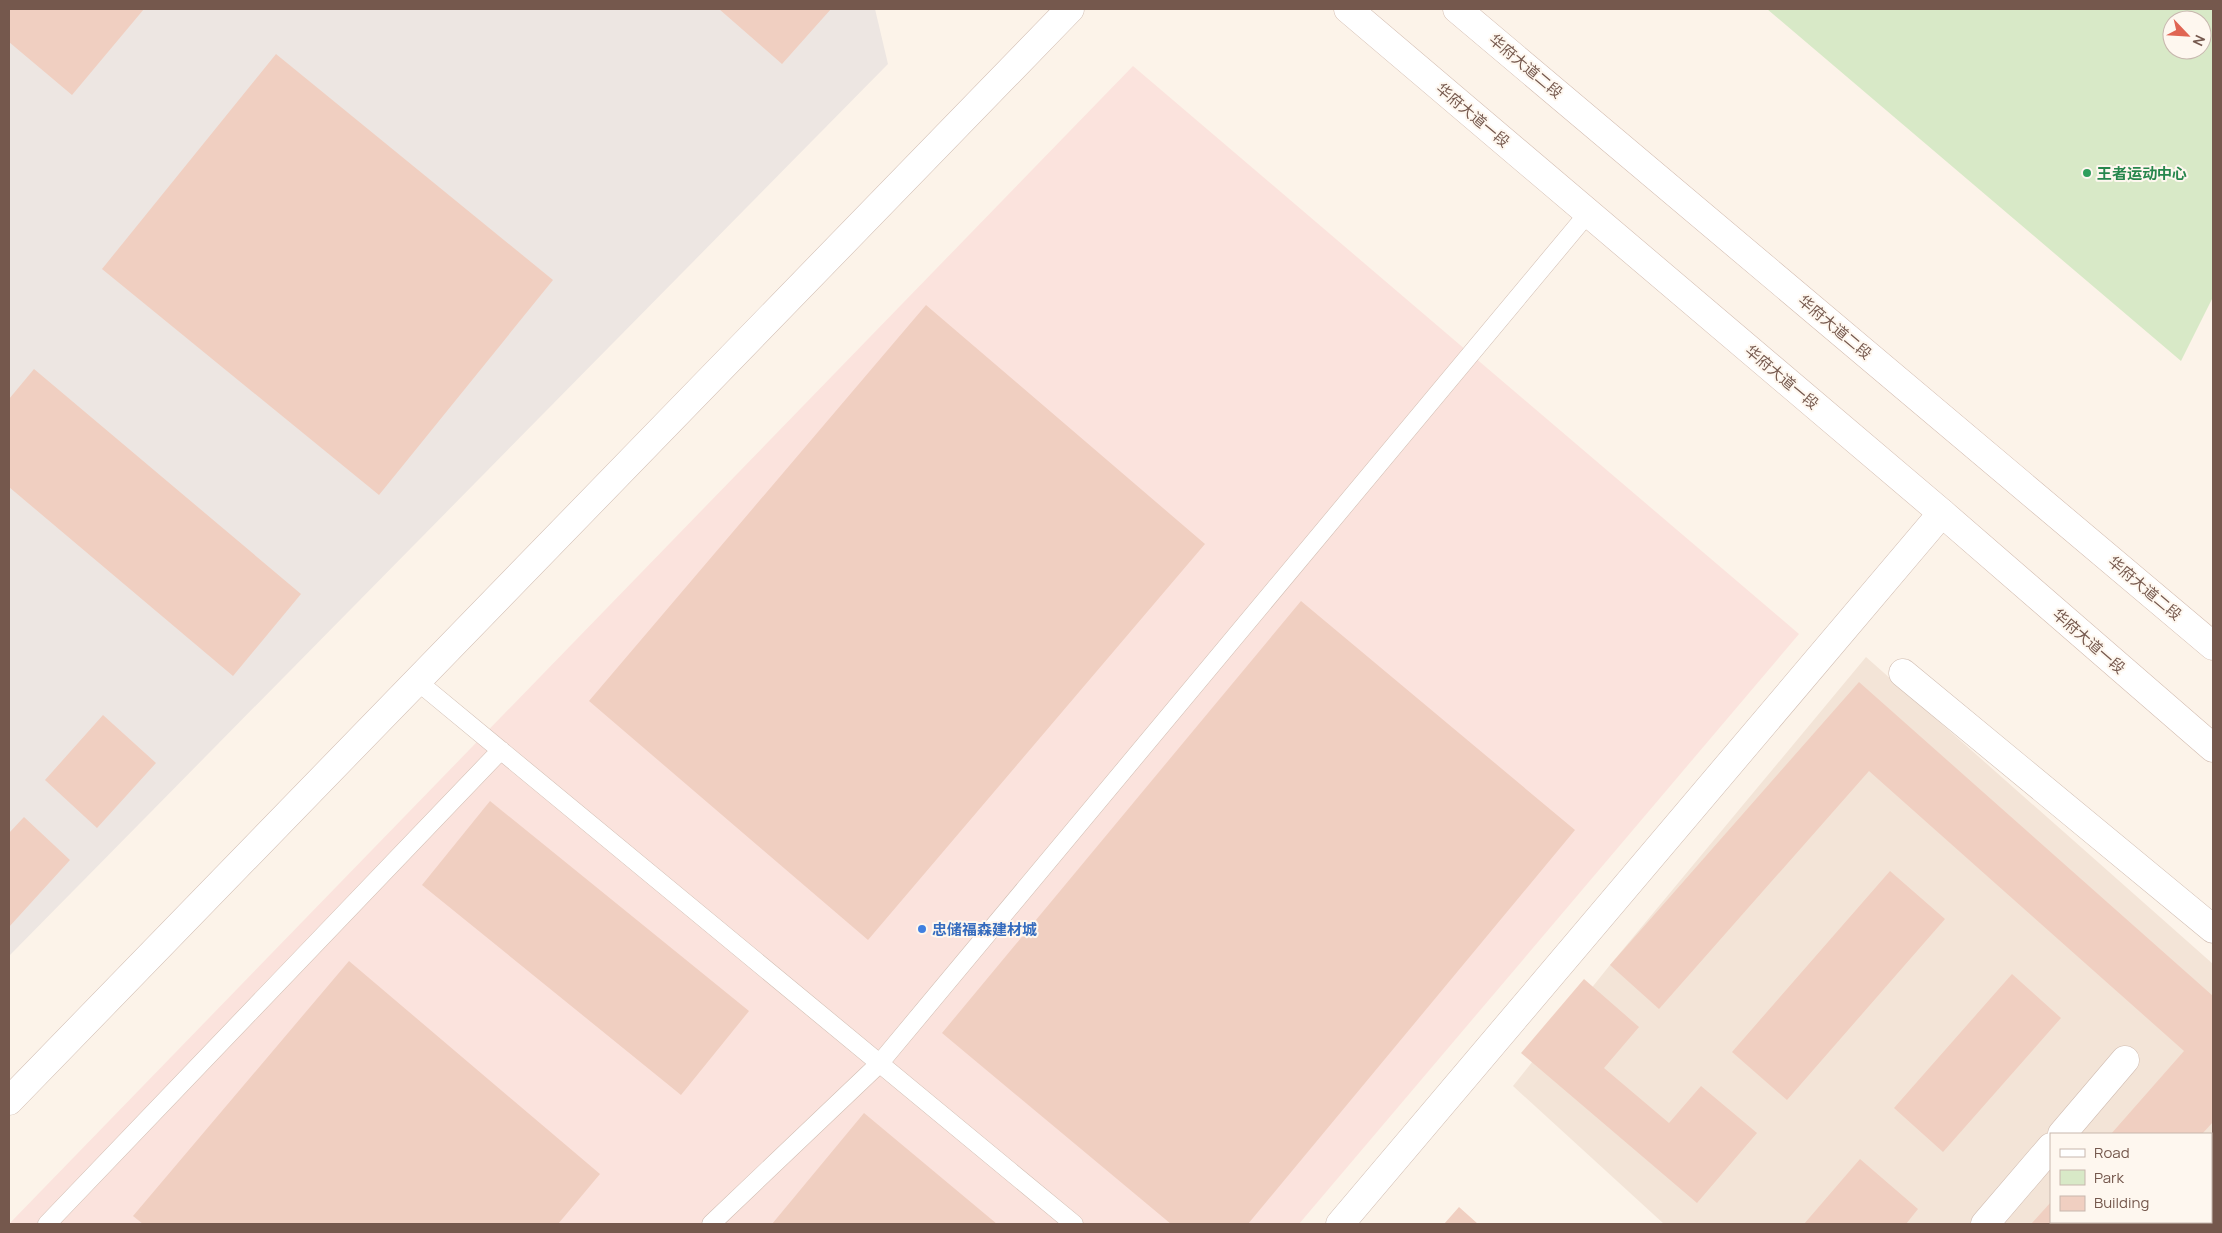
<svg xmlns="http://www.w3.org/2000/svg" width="2222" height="1233" font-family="Manrope,'Noto Sans SC',sans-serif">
  <rect width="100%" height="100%" fill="#fcf3e9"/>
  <path fill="#f3e4d7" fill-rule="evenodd" d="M1866,657L2213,964V1224H1664L1513,1086L1610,965ZM2051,1134H2211V1222H2051Z"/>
  <path fill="#fbe3dd" d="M1133,66L1799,634L1299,1224H9Z"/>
  <path fill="#ede6e2" d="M9,9H875L888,64L9,956Z"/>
  <path fill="#d8e9c7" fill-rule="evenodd" d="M1767,9H2213V297L2181,361ZM2172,20H2202V50H2172Z"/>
  <path fill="#f0cfc1" d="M9,9H144L72,95L9,42Z
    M719,9H831L782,64Z
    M276,54L553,280L379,495L102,269Z
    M926,305L1205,544L868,940L589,701Z
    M34,369L301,594L233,676L9,487V399Z
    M1301,601L1575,830L1248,1224H1171L942,1033Z
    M1859,682L2213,996V1122L2202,1134H2111L2184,1051L1869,771L1659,1009L1610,965Z
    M103,715L156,763L97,828L45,780Z
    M490,801L749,1011L681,1095L422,885Z
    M24,817L70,860L9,927V833Z
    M1890,871L1945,919L1787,1100L1732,1052Z
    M349,961L600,1174L558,1224H143L133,1216Z
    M2012,974L2061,1018L1943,1152L1894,1108Z
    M1584,979L1639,1027L1604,1068L1669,1123L1701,1086L1757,1133L1697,1203L1521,1053Z
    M864,1113L997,1224H772Z
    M1860,1159L1918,1209L1906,1224H1804Z
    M2051,1202V1222H2125L2123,1224H2031Z
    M1459,1207L1478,1224H1444Z"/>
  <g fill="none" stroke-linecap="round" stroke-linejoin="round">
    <defs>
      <path id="lane" d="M417,681L1074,1224
        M47,1224L501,750
        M711,1224L879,1064L1589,212"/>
      <path id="street" d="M1903,673L2213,929
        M9,1101L1070,9
        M2062,1134L2125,1060
        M1340,1224L1942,513
        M1985,1224L2051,1147"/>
      <path id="secondary" d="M1348,9L1942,513L2213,748
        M1457,9L2213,646"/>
    </defs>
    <use href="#lane" stroke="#d0bcb1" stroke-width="19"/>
    <use href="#street" stroke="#d0bcb1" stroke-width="29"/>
    <use href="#secondary" stroke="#d2bbaf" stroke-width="29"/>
    <use href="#lane" stroke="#fff" stroke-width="18"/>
    <use href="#street" stroke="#fff" stroke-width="28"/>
    <use href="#secondary" stroke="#fff" stroke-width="28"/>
  </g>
  <circle fill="#2e9e5b" stroke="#fef7ef" stroke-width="2" cx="2087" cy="173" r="5"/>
  <circle fill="#3f7fe0" stroke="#fef7ef" stroke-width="2" cx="922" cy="929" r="5"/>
  <g text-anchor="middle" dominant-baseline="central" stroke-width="4" stroke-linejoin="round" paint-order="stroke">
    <g font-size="15" fill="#75584d" stroke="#fef7ef">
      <text transform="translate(1526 66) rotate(40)">华府大道二段</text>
      <text transform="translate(1473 115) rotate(40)">华府大道一段</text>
      <text transform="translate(1835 327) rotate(40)">华府大道二段</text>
      <text transform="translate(1782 377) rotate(40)">华府大道一段</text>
      <text transform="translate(2145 588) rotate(40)">华府大道二段</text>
      <text transform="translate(2089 641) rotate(41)">华府大道一段</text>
    </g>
    <g font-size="15" font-weight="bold" fill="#27864d" stroke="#fef7ef" text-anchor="start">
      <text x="2097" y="173">王者运动中心</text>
    </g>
    <g font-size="15" font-weight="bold" fill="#366cbe" stroke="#fef7ef" text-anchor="start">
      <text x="932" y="929">忠储福森建材城</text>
    </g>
  </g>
  <rect width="2222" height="1233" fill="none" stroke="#75584d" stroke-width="20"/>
  <rect x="2050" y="1133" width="162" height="90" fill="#fef7ef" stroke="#c7b7ae"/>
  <rect x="2060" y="1149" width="25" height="8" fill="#ffffff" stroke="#c7b7ae"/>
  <text x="2094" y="1158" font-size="15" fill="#75584d">Road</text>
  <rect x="2060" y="1170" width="25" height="15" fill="#d8e9c7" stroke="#c7b7ae"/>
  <text x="2094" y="1183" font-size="15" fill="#75584d">Park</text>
  <rect x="2060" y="1196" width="25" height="15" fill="#f0cfc1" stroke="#c7b7ae"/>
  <text x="2094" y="1208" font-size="15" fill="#75584d">Building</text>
  <g transform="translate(2187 35) rotate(115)"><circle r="24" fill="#fef7ef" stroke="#c7b7ae"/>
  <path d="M0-4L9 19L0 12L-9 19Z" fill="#e06553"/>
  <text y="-8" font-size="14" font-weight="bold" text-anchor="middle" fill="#75584d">N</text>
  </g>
</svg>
